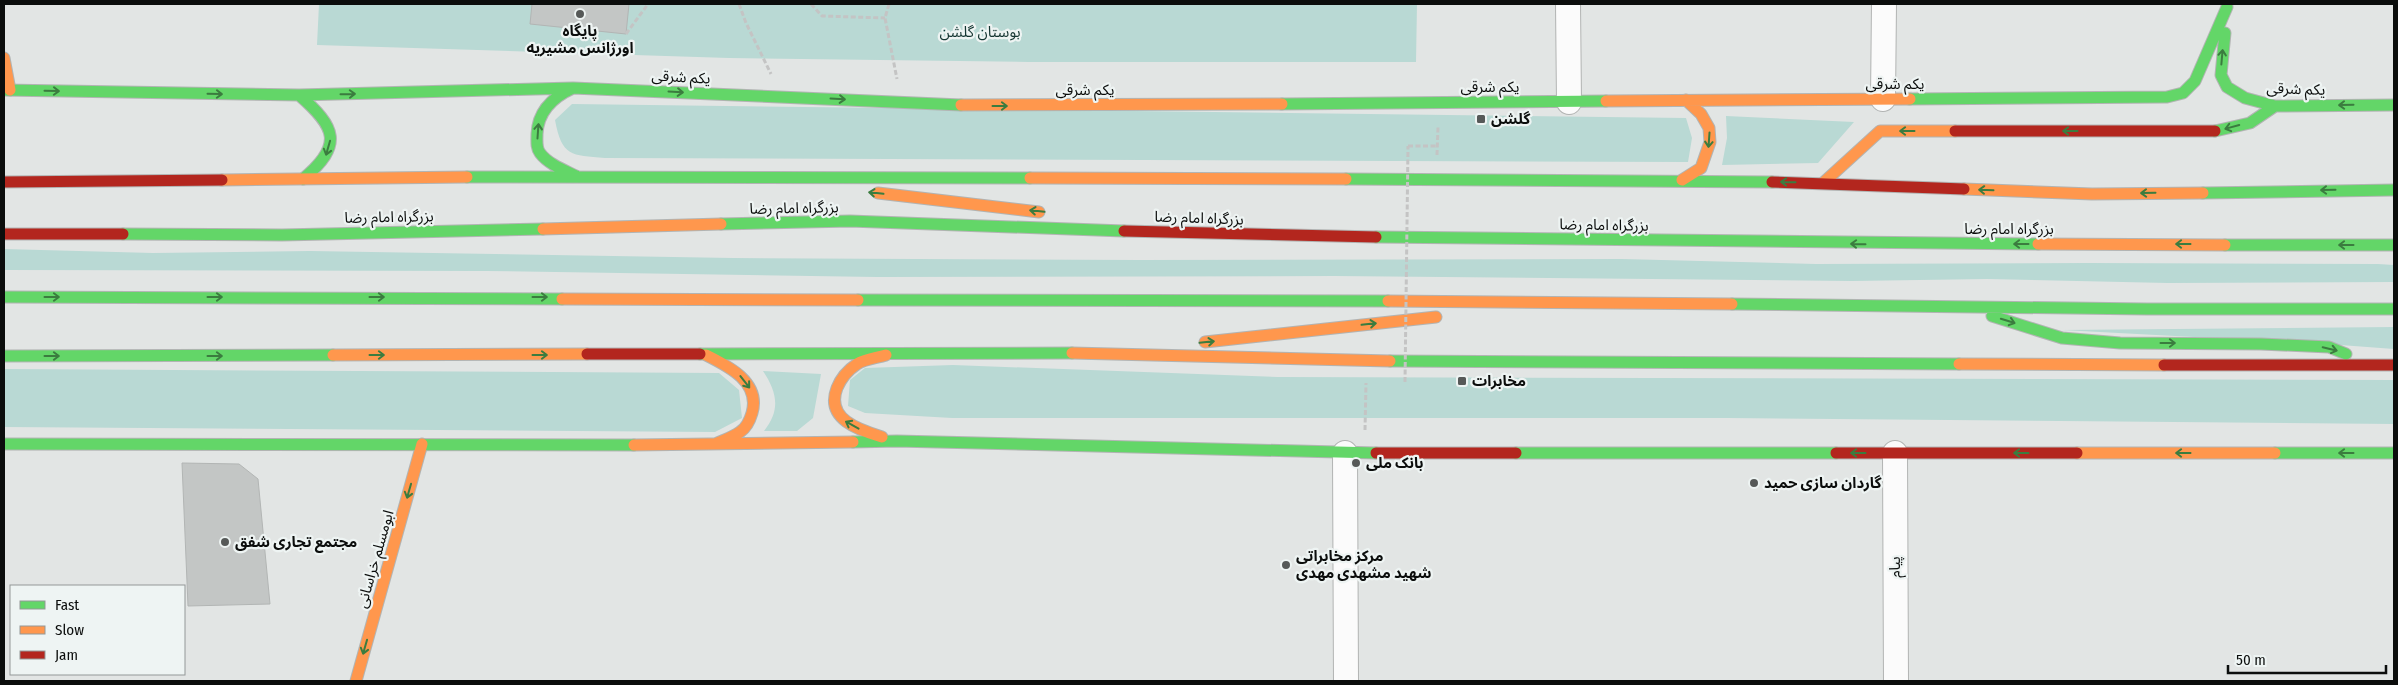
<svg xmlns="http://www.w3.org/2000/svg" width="2398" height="685" font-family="'Fira Sans Condensed','Noto Sans Arabic',sans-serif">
  <rect width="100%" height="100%" fill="#e2e5e4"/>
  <path fill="#b9d9d4" d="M319,4H1417L1416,62H1029L729,58L317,45Z
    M572,104L1686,118L1692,138L1688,162L605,158C571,155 562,157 555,120Z
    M1726,116L1854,122L1818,163L1722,165L1727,138Z
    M4,249L153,253L310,251L733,258L1140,260L1622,259L1816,264L2088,263L2378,264L2394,265V282L2168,283L1987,279L1852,281L1334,276L877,277L486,271L4,270Z
    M2394,327V349L2327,344L2062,330Z
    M953,365L1278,377L2394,380V424L1727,418H952L865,413L848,406L850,380L865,368Z
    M4,369L719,373L739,390L742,418L715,432L4,427Z
    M763,371L821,374L813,418L797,431H764C781,410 777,392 763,371Z"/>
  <path fill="#c3c6c5" stroke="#b2b5b4" d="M532,4H629L626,34L530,24Z
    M182,463L239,464L258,479L270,604L188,606Z"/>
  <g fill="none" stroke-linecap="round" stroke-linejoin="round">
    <defs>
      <path id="street" d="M1568,4L1569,102
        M1883,99L1884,4
        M1345,453L1346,681
        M1895,453L1896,681"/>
      <path id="fast" d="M2225,33L2221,75L2227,87L2245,98L2275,106L2394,105
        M4,90L299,95L573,88
        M299,95C336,127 344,145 303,179
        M1910,99L2167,97L2183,93L2195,81L2227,7
        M1282,104L1606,101
        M2215,131L2250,123L2275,106
        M576,176C564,170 548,164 540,153C536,148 537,141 537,134C538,111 553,97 573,88L961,105
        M467,177L1030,178
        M1346,179L1772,182
        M2203,193L2394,190
        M721,224L850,221L1124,231
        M123,234L282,235L543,229
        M1376,237L2038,244
        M2225,245H2394
        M4,297L562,299
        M858,300L1388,301
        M1732,304L2147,309H2394
        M1992,316L2062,338L2120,343L2261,344L2329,347L2346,354
        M700,354L1072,353
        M4,356L333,355
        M1390,361L1959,364
        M853,442L897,441L1376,453
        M4,444L634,445
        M1516,453H1836
        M2275,453H2394"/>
      <path id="slow" d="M4,58L10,90
        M1606,101L1910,99
        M961,105L1282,104
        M1030,178L1346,179
        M222,180L467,177
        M1682,180L1701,168L1710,142L1709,128L1701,114L1686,100
        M1823,183L1880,131H1955
        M1964,189L2092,194L2203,193
        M878,193L1039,212
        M543,229L721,224
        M2038,244L2225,245
        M562,299L858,300
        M1388,301L1732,304
        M1205,342L1436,317
        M1072,353L1390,361
        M333,355L587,354
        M706,355C728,366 761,382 752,413C750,420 746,428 740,432C732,438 723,440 715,444
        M1959,364L2164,365
        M882,437C859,430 825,419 837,388C841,378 848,370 857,364C865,359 876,358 886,355
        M634,445L853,442
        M2077,453H2275
        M356,681L422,444"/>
      <path id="jam" d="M1955,131H2215
        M4,182L222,180
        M1772,182L1964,189
        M1124,231L1376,237
        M4,234H123
        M587,354H700
        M2164,365H2394
        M1376,453H1516
        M1836,453H2077"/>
    </defs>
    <use href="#street" stroke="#b2b4b3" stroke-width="26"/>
    <use href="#fast" stroke="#b2b4b3" stroke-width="13"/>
    <use href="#slow" stroke="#b2b4b3" stroke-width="13"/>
    <use href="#jam" stroke="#b2b4b3" stroke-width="13"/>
    <path stroke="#c4c4c4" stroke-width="3" stroke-dasharray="5 2.5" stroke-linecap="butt" d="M739,4L746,23L771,74
      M811,4L822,16L885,18
      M889,4L885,18L897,79
      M626,34L648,4
      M1408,146H1437
      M1437,155L1438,127
      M1365,430L1366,383"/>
    <use href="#street" stroke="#fbfbfb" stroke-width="24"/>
    <use href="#fast" stroke="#63d668" stroke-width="11"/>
    <use href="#slow" stroke="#ff974d" stroke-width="11"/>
    <use href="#jam" stroke="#b3261e" stroke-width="11"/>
    <path stroke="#c4c4c4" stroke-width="3" stroke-dasharray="5 2.5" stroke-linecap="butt" d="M1405,382L1408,146"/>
  </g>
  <defs><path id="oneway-shaft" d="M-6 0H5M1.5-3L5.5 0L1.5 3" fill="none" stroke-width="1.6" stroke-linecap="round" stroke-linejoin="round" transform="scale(1.25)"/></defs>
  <g stroke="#3b7c3f">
    <use href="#oneway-shaft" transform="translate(2222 57) rotate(-85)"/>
    <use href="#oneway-shaft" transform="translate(52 91) rotate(1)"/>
    <use href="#oneway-shaft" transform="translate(676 92) rotate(3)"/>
    <use href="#oneway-shaft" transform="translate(215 94) rotate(1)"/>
    <use href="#oneway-shaft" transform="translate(348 94) rotate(-1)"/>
    <use href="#oneway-shaft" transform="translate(838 99) rotate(3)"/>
    <use href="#oneway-shaft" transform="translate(2346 105) rotate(179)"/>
    <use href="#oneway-shaft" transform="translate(1000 106)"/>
    <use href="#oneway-shaft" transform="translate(2232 127) rotate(165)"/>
    <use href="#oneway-shaft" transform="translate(538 131) rotate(-86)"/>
    <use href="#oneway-shaft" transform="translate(1907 131) rotate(-180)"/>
    <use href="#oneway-shaft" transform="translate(2070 131) rotate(-180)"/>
    <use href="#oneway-shaft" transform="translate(1709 140) rotate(94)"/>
    <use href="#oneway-shaft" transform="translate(328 148) rotate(106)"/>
    <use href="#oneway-shaft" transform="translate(1788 182) rotate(-179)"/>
    <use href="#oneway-shaft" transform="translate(1986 190) rotate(-178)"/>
    <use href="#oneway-shaft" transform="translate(2328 190) rotate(179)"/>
    <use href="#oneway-shaft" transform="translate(876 193) rotate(-174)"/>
    <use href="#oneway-shaft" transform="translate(2148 193) rotate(179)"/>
    <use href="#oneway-shaft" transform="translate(1037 211) rotate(-174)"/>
    <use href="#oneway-shaft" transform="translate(1858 244) rotate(-179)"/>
    <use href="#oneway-shaft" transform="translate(2021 244) rotate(-180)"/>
    <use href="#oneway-shaft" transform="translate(2183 244) rotate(-180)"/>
    <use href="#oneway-shaft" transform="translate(2346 245) rotate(-180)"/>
    <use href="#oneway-shaft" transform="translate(52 297)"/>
    <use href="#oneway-shaft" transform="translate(215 297)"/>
    <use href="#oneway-shaft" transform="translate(377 297)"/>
    <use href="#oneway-shaft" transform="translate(540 297)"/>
    <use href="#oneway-shaft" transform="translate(2008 321) rotate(17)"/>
    <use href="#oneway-shaft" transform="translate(1369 324) rotate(-6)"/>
    <use href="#oneway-shaft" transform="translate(1207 342) rotate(-6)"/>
    <use href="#oneway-shaft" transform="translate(2168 343)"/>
    <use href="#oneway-shaft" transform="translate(2330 349) rotate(13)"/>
    <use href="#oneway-shaft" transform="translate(377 355)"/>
    <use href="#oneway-shaft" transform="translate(540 355)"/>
    <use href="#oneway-shaft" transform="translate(52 356)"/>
    <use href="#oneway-shaft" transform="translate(215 356)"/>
    <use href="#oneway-shaft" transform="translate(745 382) rotate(52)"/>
    <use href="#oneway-shaft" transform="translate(852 425) rotate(-151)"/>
    <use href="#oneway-shaft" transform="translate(1858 453) rotate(180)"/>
    <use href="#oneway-shaft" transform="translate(2021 453) rotate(180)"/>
    <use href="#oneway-shaft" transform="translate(2183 453) rotate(180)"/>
    <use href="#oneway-shaft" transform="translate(2346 453) rotate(180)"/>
    <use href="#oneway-shaft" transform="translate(409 491) rotate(106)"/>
    <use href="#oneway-shaft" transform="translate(365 647) rotate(106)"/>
  </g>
  <g fill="#565958" stroke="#eef4f3" stroke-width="2">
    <circle cx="580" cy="14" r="5"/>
    <rect x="1476" y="114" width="10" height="10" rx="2.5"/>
    <rect x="1457" y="376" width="10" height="10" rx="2.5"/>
    <circle cx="1356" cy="463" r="5"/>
    <circle cx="1754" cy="483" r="5"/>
    <circle cx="225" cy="542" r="5"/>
    <circle cx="1286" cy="565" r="5"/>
  </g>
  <g text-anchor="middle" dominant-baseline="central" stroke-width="4.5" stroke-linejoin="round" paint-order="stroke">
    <g font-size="15" font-weight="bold" fill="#0b0d0c" stroke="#eef4f3" text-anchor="start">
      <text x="580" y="31" text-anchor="middle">پایگاه<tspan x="580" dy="17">اورژانس مشیریه</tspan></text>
      <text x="1491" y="119">گلشن</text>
      <text x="1472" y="381">مخابرات</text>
      <text x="1366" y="463">بانک ملی</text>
      <text x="1764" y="483">گاردان سازی حمید</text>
      <text x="235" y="542">مجتمع تجاری شفق</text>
      <text x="1296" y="556">مرکز مخابراتی<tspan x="1296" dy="17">شهید مشهدی مهدی</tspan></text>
    </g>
    <g font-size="15" fill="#143531" stroke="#eef4f3">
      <text x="980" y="32">بوستان گلشن</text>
    </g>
    <g font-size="15" fill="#0b0d0c" stroke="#eef4f3">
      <text transform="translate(681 77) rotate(3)">یکم شرقی</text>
      <text x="1895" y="84">یکم شرقی</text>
      <text x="1490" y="87">یکم شرقی</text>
      <text transform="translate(2296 89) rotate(2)">یکم شرقی</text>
      <text x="1085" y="90">یکم شرقی</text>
      <text transform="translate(794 208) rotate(-1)">بزرگراه امام رضا</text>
      <text transform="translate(389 217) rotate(-1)">بزرگراه امام رضا</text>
      <text transform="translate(1199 218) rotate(2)">بزرگراه امام رضا</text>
      <text transform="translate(1604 225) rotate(1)">بزرگراه امام رضا</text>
      <text x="2009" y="229">بزرگراه امام رضا</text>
      <text transform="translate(375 559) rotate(-74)">ابومسلم خراسانی</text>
      <text transform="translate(1895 567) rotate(-90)">پیام</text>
    </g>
  </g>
  <rect width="2398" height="685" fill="none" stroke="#0b0d0c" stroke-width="10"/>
  <rect x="10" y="585" width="175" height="90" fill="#eef4f3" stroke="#939897"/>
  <rect x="20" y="601" width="25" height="8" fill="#63d668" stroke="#939897"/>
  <text x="55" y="610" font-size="15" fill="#0b0d0c">Fast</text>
  <rect x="20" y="626" width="25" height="8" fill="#ff974d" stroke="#939897"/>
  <text x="55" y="635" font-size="15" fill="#0b0d0c">Slow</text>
  <rect x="20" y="651" width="25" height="8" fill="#b3261e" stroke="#939897"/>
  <text x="55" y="660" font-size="15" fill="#0b0d0c">Jam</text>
  <path d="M2228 665v8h158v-8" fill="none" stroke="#0b0d0c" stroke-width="2.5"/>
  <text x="2236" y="665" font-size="15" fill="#0b0d0c" stroke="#eef4f3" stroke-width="4" paint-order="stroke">50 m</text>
</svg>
